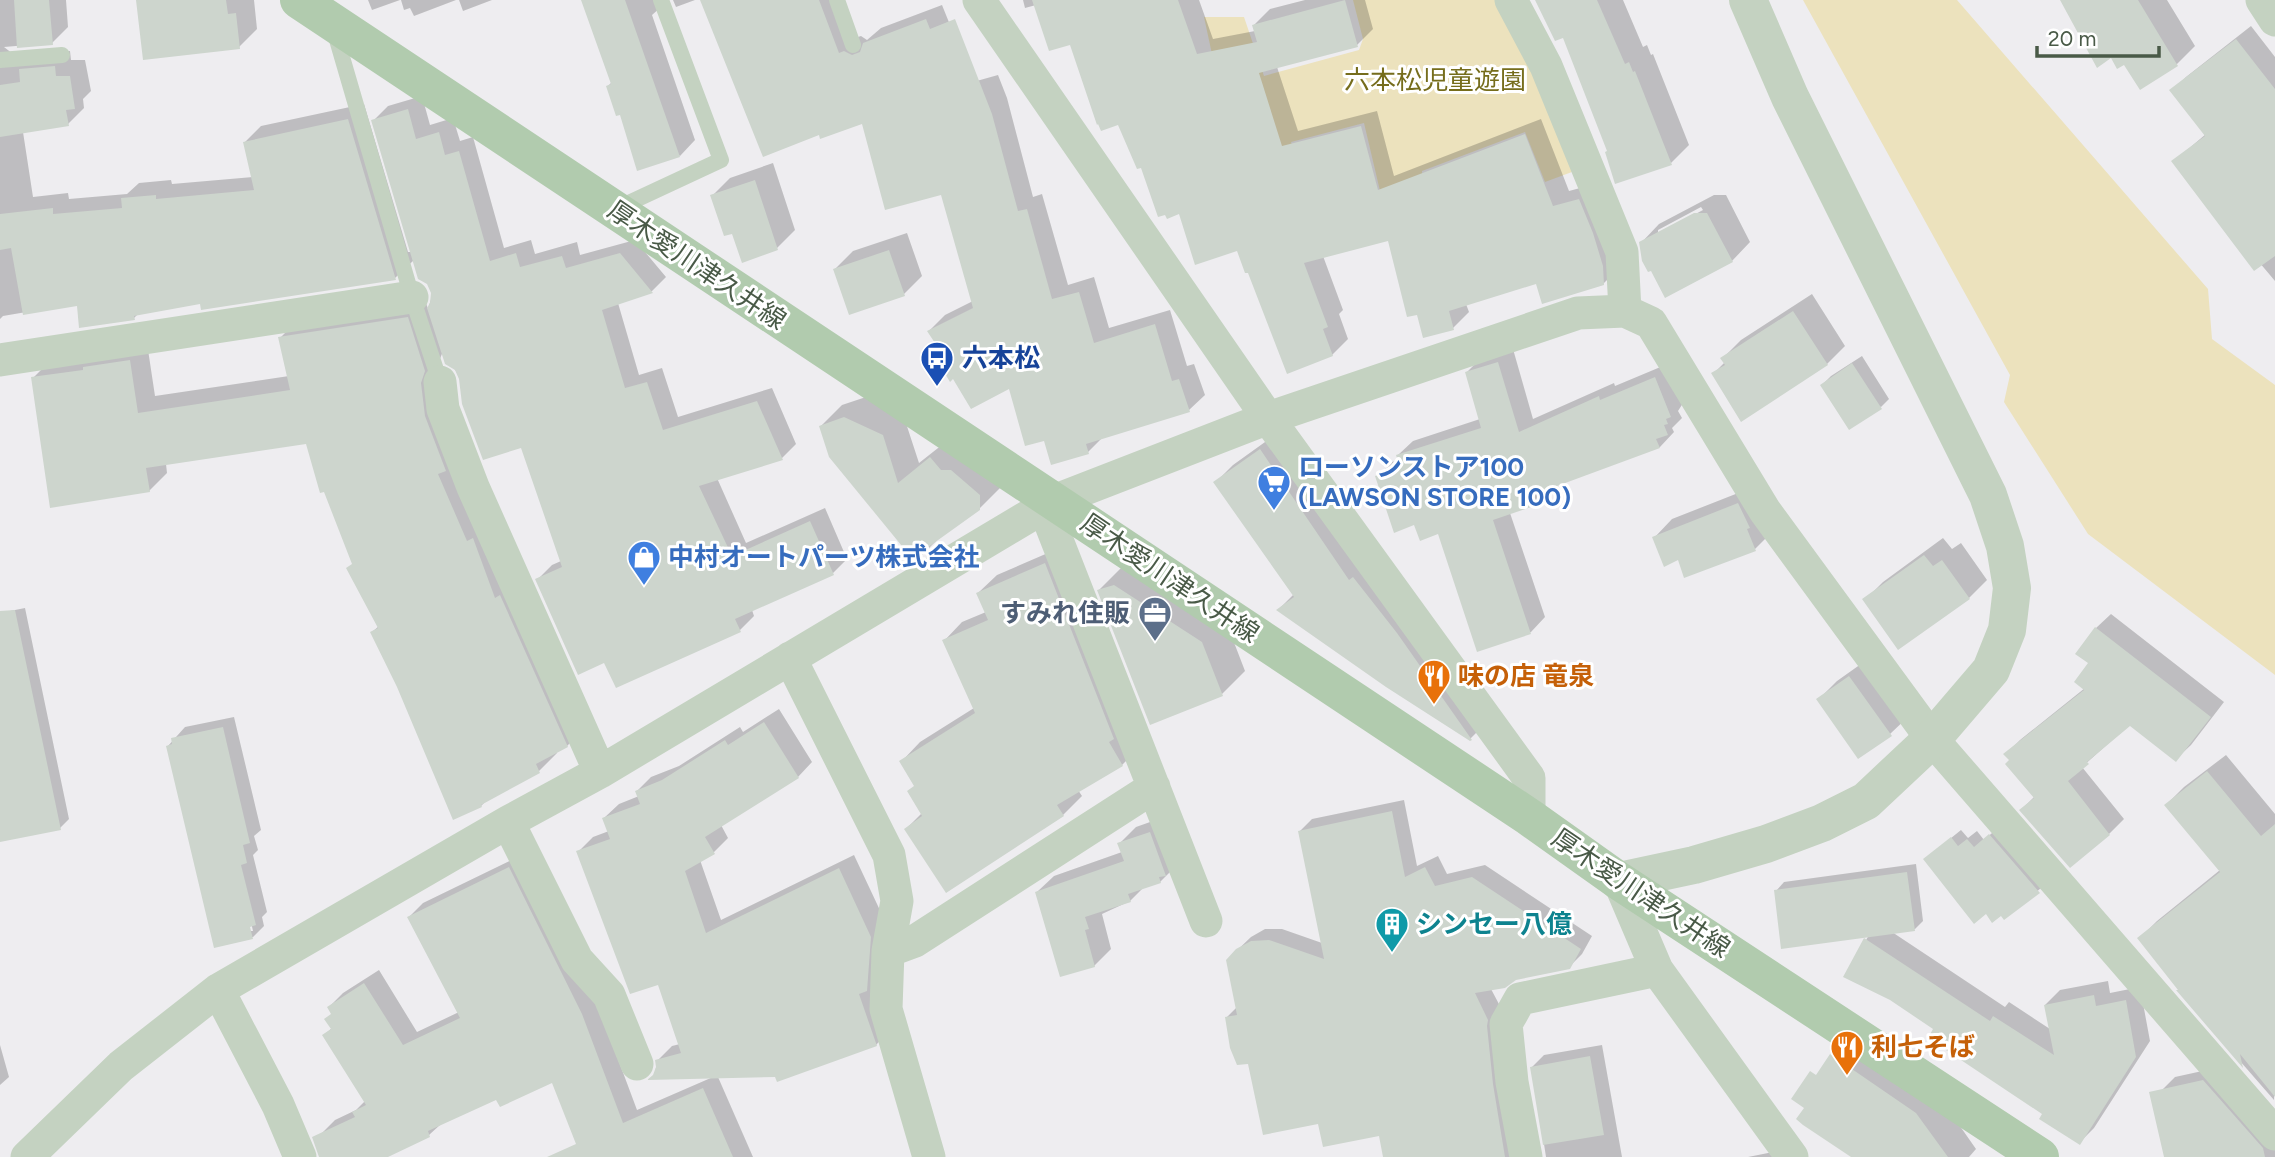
<svg xmlns="http://www.w3.org/2000/svg" width="2275" height="1157" font-family="Figtree,'Noto Sans JP',sans-serif">
  <rect width="100%" height="100%" fill="#eeedf0"/>
  <path fill="#ece2bd" d="M1353,0H1505L1580,169L1545,182L1525,132L1422,171L1423,193L1393,246L1364,123L1291,142L1297,160L1259,167L1218,82L1204,17H1244L1264,76L1359,50L1363,39Z
    M1803,0H1957L2208,289L2212,339L2275,385V675L2088,534L2004,402L2010,375Z"/>
  <path fill="#0003" fill-rule="evenodd" d="M0,0H66L68,27L52,43L4,47L13,54L70,51L71,60H85L91,91L83,99L84,108L68,124L23,132L33,197L68,193L69,199L127,194L139,183L171,180L172,184L253,177L245,142L261,126L364,104L408,252H411L373,121L388,106L422,96L430,125L453,118L460,141L473,137L504,248L531,240L535,254L577,242L580,255L635,240L666,277L652,291L618,303L639,375L662,368L678,417L772,388L796,444L782,458L717,478L746,543L825,508L847,559L833,573L752,610L754,616L740,630L605,661L537,580L552,565L561,561L523,446L461,379L443,351L438,364L585,728L567,746L556,751L557,753L539,771L488,799L481,806L398,686L372,632L379,626L307,442L166,464L167,473L149,491L33,378L51,360L147,343L155,396L289,376L280,338L298,320L425,300L428,309L433,293L414,260L395,278L201,302L138,314L134,318L79,303L3,316L0,319Z
    M140,0H254L257,29L239,47Z
    M368,0H400L372,10Z
    M401,0H456L414,16L410,8L404,10Z
    M459,0H492L463,11Z
    M583,0H669L652,15L695,140L680,156L621,113L608,86L612,82Z
    M673,0H695L676,7Z
    M702,0H836L855,38L861,36L867,40L881,28L942,5L973,82L998,75L1007,98L1033,197L1042,194L1068,285L1094,277L1109,328L1170,310L1187,366L1194,364L1205,395L1189,410L1103,437L1088,452L1045,438L1010,386L954,377L933,350L938,345L929,331L945,315L973,301L942,193L863,122Z
    M1023,0H1199L1213,39L1255,31L1254,25L1270,9L1305,0H1365L1373,29L1357,45L1277,67L1298,131L1377,111L1394,176L1541,119L1569,191L1595,184L1620,267L1603,284L1537,282L1466,304L1469,312L1453,328L1418,312L1389,239L1323,256L1343,310L1339,314L1348,339L1332,355L1238,248L1180,212L1143,165L1071,43L1036,5L1025,8Z
    M1537,0H1623L1643,47L1647,45L1651,55L1653,54L1689,145L1671,163L1609,150L1564,35Z
    M2065,0H2167L2195,46L2177,64L2125,62Z
    M2251,26L2275,57V281L2174,161L2206,134L2172,91L2186,77Z
    M773,163L795,230L777,248L733,232L712,196L730,178Z
    M1714,195H1726L1750,242L1732,261L1666,295L1641,243L1659,224ZM1701,207L1703,210L1658,234V230Z
    M907,233L922,276L904,294L835,269L853,251Z
    M1812,294L1845,346L1827,364L1713,374L1725,362L1723,358L1741,340Z
    M1513,349L1533,419L1614,383L1615,386L1670,363L1685,400L1678,411L1682,418L1672,428L1674,432L1660,447L1547,488L1548,490L1533,505L1510,513L1545,617L1531,632L1478,650L1439,532L1415,523L1377,477L1392,462L1399,460L1398,455L1413,441L1480,419L1467,372L1481,358Z
    M1862,356L1889,399L1881,407L1822,385L1831,376Z
    M866,397L903,414L919,463L952,437L1001,487L979,509L941,536L921,556L821,426L842,405Z
    M1279,432L1488,721L1470,739L1279,609L1294,594L1215,483L1233,465Z
    M1756,486L1773,531L1755,549L1679,558L1654,538L1672,519Z
    M1943,538L1952,549L1961,543L1987,580L1969,598L1899,648L1865,600L1883,582Z
    M1064,546L1141,746L1122,765L1078,790L1082,796L1063,815L906,829L922,813L916,785L902,761L920,742L974,708L944,641L962,622L986,612L978,593L997,575Z
    M1122,567L1225,619L1245,671L1222,694L1099,590Z
    M25,608L69,819L60,828L0,841V613Z
    M2111,614L2224,702L2191,745L2176,759L2130,724L2082,767L2124,819L2109,834L2021,810L2035,796L2006,754L2020,740L2085,688L2096,628Z
    M1868,659L1909,716L1890,734L1819,699L1837,681Z
    M779,709L812,762L798,777L721,825L728,838L714,852L700,860L721,920L854,855L885,921L890,1030L876,1045L777,1075L718,1077L753,1157H585L553,1081L497,1097L441,1124L429,1135L392,1153L372,1157H331L320,1135L335,1120L356,1110L365,1101L324,1035L332,1028V1013L329,1007L343,993L379,970L417,1032L459,1012L409,917L423,903L524,854L596,1000L637,1110L713,1077L655,1074L657,1061L672,1046L680,1044L659,982L578,852L593,837L609,831L604,818L619,804L639,796L637,791L651,777L679,766L740,727L743,732Z
    M234,717L261,830L254,836L258,850L253,855L267,912L262,917L264,926L253,937L215,946L168,746L185,727ZM250,918L253,931H250Z
    M2226,755L2275,814L2274,1100L2178,990L2180,989L2139,939L2157,921L2220,870L2166,805L2184,787Z
    M1404,800L1417,866L1438,856L1447,874L1485,865L1592,936L1582,954L1569,967L1515,979L1491,989L1500,1006L1524,1157H1385L1380,1134L1319,1122L1250,1062L1227,1017L1237,1007L1227,960L1251,937L1265,929H1282L1322,943L1299,832L1312,819Z
    M1167,816L1177,865L1160,882L1143,888L1130,901L1102,914L1111,949L1094,966L1037,892L1054,876L1122,852L1119,844L1136,827Z
    M1999,827L2047,883L2005,918L1935,851L1961,830L1968,838L1977,831L1984,840Z
    M1916,864L1923,921L1915,929L1892,932L2005,1007L2009,1002L2050,1029L2045,1005L2060,990L2108,981L2110,993L2140,987L2150,1041L2094,1128L2079,1143L2045,1113L1935,1029L1891,999L1845,976L1869,935L1776,891L1784,882Z
    M1860,1041L1941,1099L1976,1149L1969,1157H1875L1841,1060Z
    M0,1045L9,1077L0,1085Z
    M1602,1045L1622,1157H1546L1532,1067L1544,1055Z
    M2216,1068L2275,1136V1157H2207L2162,1090L2175,1077Z
    M1778,1151L1780,1157H1748Z"/>
  <path fill="#cdd5cd" d="M14,0H49L53,45L17,48Z
    M136,0H226L228,14L236,13L240,49L143,60Z
    M581,0H625L680,157L637,171L620,115L616,116L606,86L611,84Z
    M700,0H819L839,53L844,51L852,55L860,52L863,43L926,19L930,29L955,19L992,114L1018,211L1027,209L1052,299L1079,292L1094,343L1155,324L1172,381L1179,379L1190,412L1086,444L1089,454L1051,465L1044,441L1025,446L1009,389L971,409L953,379L950,382L931,350L937,346L927,331L973,308L941,195L885,210L862,124L820,139L819,135L763,157Z
    M1032,0H1178L1197,54L1257,42L1252,25L1345,0L1358,47L1259,73L1282,146L1361,126L1378,190L1525,134L1553,206L1579,199L1593,233L1603,266L1604,285L1542,304L1536,284L1449,311L1454,330L1423,338L1417,315L1407,317L1388,241L1304,263L1328,327L1323,329L1333,356L1287,374L1248,273H1245L1237,251L1195,265L1179,214L1167,219L1165,215L1158,217L1141,168L1137,169L1118,125L1101,131L1098,124L1097,125L1070,45L1049,51Z
    M1535,0H1597L1625,64L1629,62L1633,72L1635,71L1672,165L1615,184L1605,152L1607,151L1563,38L1555,41Z
    M2060,0H2138L2178,66L2140,90L2124,65L2117,69L2111,58L2097,68Z
    M2236,39L2275,89V256L2254,271L2171,161L2205,136L2169,90Z
    M55,66L56,76H70L75,109L66,110L69,126L0,137V85L20,82L19,69Z
    M408,109L416,139L439,132L445,155L459,151L490,261L516,253L520,267L562,256L566,268L620,253L653,293L602,310L625,388L647,382L663,430L757,401L783,460L699,486L732,556L810,521L834,575L735,619L741,632L616,688L604,663L578,675L535,579L562,567L521,448L483,460L462,404L459,379L455,370L445,364L427,308L430,303L431,293L427,284L418,279L371,120Z
    M348,119L396,280L201,310L200,304L134,316L135,320L79,328L77,306L23,315L11,248L0,250V214L53,208V214L122,208L121,198L156,195V199L254,190L243,142Z
    M755,180L778,250L742,263L732,234L724,236L710,195Z
    M1694,213H1707L1733,262L1665,298L1651,271L1648,272L1642,261L1639,242Z
    M889,250L905,296L849,315L833,269Z
    M1793,311L1828,365L1741,422L1711,373L1725,365L1720,358Z
    M408,317L425,371L421,383L425,416L446,471L438,474L467,541L473,538L495,598L500,595L568,747L536,764L540,773L481,805L482,807L453,820L397,687L370,632L378,628L346,568L352,564L324,492L320,493L306,444L146,468L150,492L50,508L31,377L83,370V367L130,360L138,413L290,390L278,337Z
    M1498,362L1519,432L1599,396L1600,400L1655,377L1671,417L1666,419L1668,424L1664,425L1668,435L1656,439L1660,448L1530,496L1534,506L1493,520L1531,634L1477,652L1438,534L1420,541L1414,525L1394,533L1375,476L1400,468L1396,455L1481,428L1465,372Z
    M1852,363L1882,409L1849,430L1820,385Z
    M844,417L883,435L898,483L930,457L941,470H951L980,495V510L920,553L922,557L915,562L829,457L819,426Z
    M1260,449L1349,580L1353,577L1397,633L1472,740L1470,741L1386,687L1276,610L1294,597L1213,482Z
    M1738,503L1750,528L1747,529L1756,551L1684,578L1678,560L1664,567L1652,537Z
    M1924,555L1933,566L1942,560L1970,599L1898,650L1862,599Z
    M1045,563L1114,739L1109,742L1123,766L1057,805L1064,816L946,893L904,829L922,816L907,791L914,786L899,761L975,713L942,640L988,620L976,593Z
    M1114,585L1202,642L1223,696L1150,725L1097,590Z
    M15,610L61,830L0,842V611Z
    M2095,627L2211,717L2176,762L2130,726L2087,762L2089,764L2068,781L2110,835L2070,868L2019,810L2034,798L2005,764L2009,760L2003,754L2084,690L2074,682L2088,663L2075,654Z
    M1849,676L1892,736L1858,759L1816,699Z
    M764,722L799,778L705,837L715,854L685,871L706,933L839,868L871,937L867,991L859,994L877,1046L777,1082L775,1077L647,1080L653,1075L656,1067L655,1060L681,1053L658,985L630,994L576,851L610,839L602,818L640,804L635,791L662,780L725,740L728,745Z
    M223,727L250,843L243,845L247,863L241,865L256,925L250,927L253,939L214,948L166,746L172,744L171,738Z
    M2207,771L2261,836L2275,824V1097L2240,1054L2243,1068L2176,990H2178L2137,938L2220,872L2164,805Z
    M1392,811L1405,877L1425,867L1435,886L1472,877L1581,949L1570,969L1516,980L1505,988L1475,993L1488,1020L1487,1026L1493,1084L1505,1157H1383L1379,1136L1323,1147L1318,1124L1263,1135L1248,1064L1237,1065L1230,1048L1225,1017L1237,1015L1226,960L1236,949L1251,941L1269,940L1324,959L1298,831Z
    M1150,832L1166,876L1159,877L1161,883L1128,894L1131,902L1085,917L1089,929L1085,930L1095,967L1060,977L1035,892L1124,861L1117,843Z
    M1989,834L2040,893L2004,920L2001,916L1992,923L1986,914L1974,924L1923,859L1951,837L1958,846L1967,839L1974,847Z
    M509,867L582,1014L623,1123L703,1088L733,1157H547L576,1144L552,1083L500,1107L496,1100L428,1131L430,1137L388,1157H319L312,1137L355,1117L352,1112L366,1105L322,1035L331,1029L324,1019L331,1014L327,1007L364,983L403,1045L460,1018L407,917Z
    M1907,872L1915,931L1781,949L1774,890Z
    M1864,938L1990,1021L1993,1016L2054,1055L2044,1005L2094,995L2096,1006L2126,1000L2136,1057L2080,1145L2039,1119L2042,1114L1928,1038L1933,1029L1890,1000L1843,977Z
    M1830,1054L1916,1113L1948,1157H1851L1803,1125L1796,1119L1804,1108L1791,1099L1810,1071L1816,1075Z
    M1590,1056L1604,1135L1543,1145L1530,1067Z
    M2203,1080L2263,1148L2265,1157H2164L2149,1092Z"/>
  <g fill="none" stroke-linecap="round" stroke-linejoin="round">
    <path stroke="#c4d2c1" stroke-width="16" d="M837,0L853,45
      M335,33L412,297L440,382
      M0,60L62,55
      M618,208L721,160L661,0"/>
    <path stroke="#c4d2c1" stroke-width="33" d="M979,0L1268,418L1529,778V817
      M1511,0L1546,66L1622,252L1625,311
      M2262,0L2275,20
      M0,360L412,297
      M440,382L443,409L473,487L600,772
      M1044,507L1206,921
      M790,658L889,855L897,901L888,951L886,1009L929,1157
      M508,822L577,960L609,995L637,1064
      M1619,881L1657,970L1792,1157
      M888,951L915,941L1154,787
      M218,990L278,1105L300,1157
      M27,1157L121,1066L218,990L508,822L600,772L1054,501L1268,418L1578,313L1625,311L1651,323L1765,511L1932,739L2275,1134
      M1526,1157L1512,1082L1506,1024L1520,999L1657,970"/>
    <path stroke="#c4d2c1" stroke-width="38" d="M1619,881L1694,865L1766,844L1822,823L1866,801L1932,739L1991,670L2007,630L2012,588L2005,546L1988,495L1790,97L1748,0"/>
    <path stroke="#b1cbae" stroke-width="38" d="M299,0L1529,817L1619,881L2040,1157"/>
  </g>
  <defs>
    <symbol id="bus-pin" viewBox="-11 -11 22 30"><path d="M0 17L-7.5 6A9.5 9.5 0 1 1 7.5 6Z" fill="#1a4fb4" stroke="#fff"/><path d="M-5-6H5V4H4V6H2V4H-2V6H-4V4H-5ZM-3.5-4V0h7V-4ZM-3.5 1.2v1.5H-2V1.2ZM2 1.2v1.5H3.5V1.2Z" fill="#fff"/></symbol>
    <symbol id="supermarket-pin" viewBox="-11 -11 22 30"><path d="M0 17L-7.5 6A9.5 9.5 0 1 1 7.5 6Z" fill="#3f7fe0" stroke="#fff"/><path d="M-6-5.5h2.5l.6 2H6L4.5 2H-2.5L-4.4-4H-6ZM-1.5 3.2a1.3 1.3 0 1 0 .1 0ZM3 3.2a1.3 1.3 0 1 0 .1 0Z" fill="#fff"/></symbol>
    <symbol id="shop-pin" viewBox="-11 -11 22 30"><path d="M0 17L-7.5 6A9.5 9.5 0 1 1 7.5 6Z" fill="#3f7fe0" stroke="#fff"/><path d="M-5-2.5h2.3a2.7 3.5 0 0 1 5.4 0H5L5.5 6h-11ZM-1.5-2.5h3a1.5 2.3 0 0 0-3 0Z" fill="#fff"/></symbol>
    <symbol id="office-pin" viewBox="-11 -11 22 30"><path d="M0 17L-7.5 6A9.5 9.5 0 1 1 7.5 6Z" fill="#5c6f8a" stroke="#fff"/><path d="M-6-3h4V-5.5h4V-3h4V5H-6ZM-1-4.5V-3h2v-1.5ZM-6 0V1H6V0Z" fill="#fff"/></symbol>
    <symbol id="restaurant-pin" viewBox="-11 -11 22 30"><path d="M0 17L-7.5 6A9.5 9.5 0 1 1 7.5 6Z" fill="#e8710a" stroke="#fff"/><path d="M-5-6h1v4h1v-4h1v4h1v-4h1v5L-1.5 .5V6h-2V.5L-5-1ZM5-6V6H3V1.5H1.5Q1.5-4 5-6Z" fill="#fff"/></symbol>
    <symbol id="building-pin" viewBox="-11 -11 22 30"><path d="M0 17L-7.5 6A9.5 9.5 0 1 1 7.5 6Z" fill="#0f9aa8" stroke="#fff"/><path d="M-4-6H4V6H1V3H-1V6H-4ZM-2.5-4.3h1.7v1.8h-1.7ZM.8-4.3h1.7v1.8H.8ZM-2.5-1h1.7V.8h-1.7ZM.8-1h1.7V.8H.8Z" fill="#fff"/></symbol>
  </defs>
  <g fill-rule="evenodd">
    <use href="#bus-pin" x="918" y="339" width="38" height="52"/>
    <use href="#supermarket-pin" x="1255" y="463" width="38" height="52"/>
    <use href="#shop-pin" x="625" y="538" width="38" height="52"/>
    <use href="#office-pin" x="1136" y="594" width="38" height="52"/>
    <use href="#restaurant-pin" x="1415" y="657" width="38" height="52"/>
    <use href="#building-pin" x="1373" y="905" width="38" height="52"/>
    <use href="#restaurant-pin" x="1828" y="1028" width="38" height="52"/>
  </g>
  <g text-anchor="middle" dominant-baseline="central" stroke-width="6" stroke-linejoin="round" paint-order="stroke">
    <g font-size="26" fill="#766d1c" stroke="#fff">
      <text x="1435" y="80">六本松児童遊園</text>
    </g>
    <g font-size="26" fill="#495a47" stroke="#fff">
      <text transform="translate(697 265) rotate(34)">厚木愛川津久井線</text>
      <text transform="translate(1170 578) rotate(34)">厚木愛川津久井線</text>
      <text transform="translate(1641 893) rotate(34)">厚木愛川津久井線</text>
    </g>
    <g font-size="26" font-weight="bold" fill="#164399" stroke="#fff" text-anchor="start">
      <text x="962" y="358">六本松</text>
    </g>
    <g font-size="26" font-weight="bold" fill="#366cbe" stroke="#fff" text-anchor="start">
      <text x="1298" y="467">ローソンストア100<tspan x="1298" dy="30">(LAWSON STORE 100)</tspan></text>
      <text x="668" y="557">中村オートパーツ株式会社</text>
    </g>
    <g font-size="26" font-weight="bold" fill="#4e5e75" stroke="#fff" text-anchor="end">
      <text x="1130" y="613">すみれ住販</text>
    </g>
    <g font-size="26" font-weight="bold" fill="#c56008" stroke="#fff" text-anchor="start">
      <text x="1458" y="676">味の店 竜泉</text>
      <text x="1871" y="1047">利七そば</text>
    </g>
    <g font-size="26" font-weight="bold" fill="#0d838f" stroke="#fff" text-anchor="start">
      <text x="1416" y="924">シンセー八億</text>
    </g>
  </g>
  <path d="M2037 46v10h122v-10" fill="none" stroke="#495a47" stroke-width="3.5"/>
  <text x="2048" y="46" font-size="21" fill="#495a47" stroke="#ffffff" stroke-width="5" paint-order="stroke">20 m</text>
</svg>
